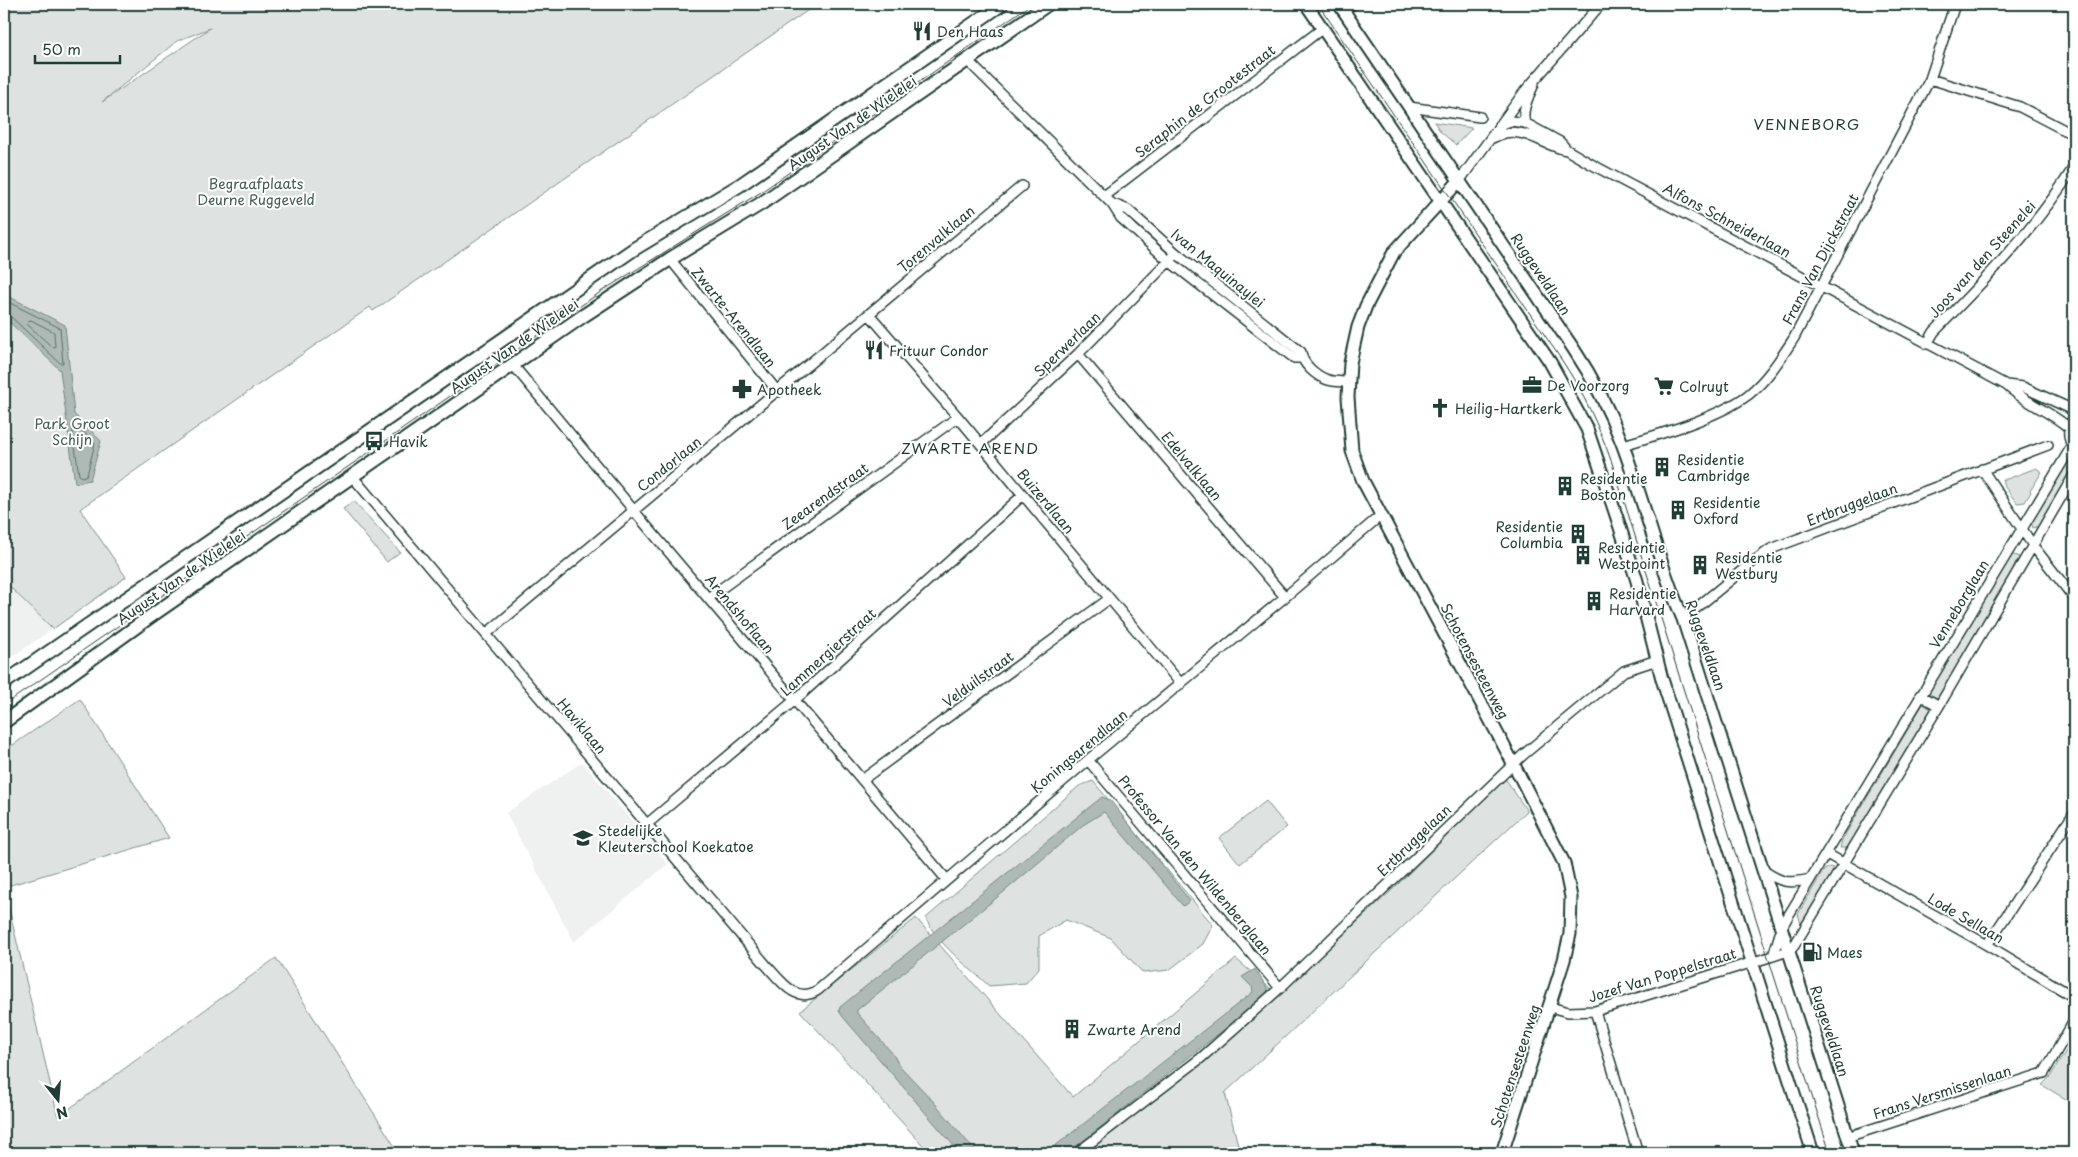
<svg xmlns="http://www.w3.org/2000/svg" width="2078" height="1157" font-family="'Playpen Sans',sans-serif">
  <rect width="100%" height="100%" fill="#fff"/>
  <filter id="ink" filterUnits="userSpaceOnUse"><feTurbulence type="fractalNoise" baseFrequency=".02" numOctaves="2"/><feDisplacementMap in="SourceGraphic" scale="10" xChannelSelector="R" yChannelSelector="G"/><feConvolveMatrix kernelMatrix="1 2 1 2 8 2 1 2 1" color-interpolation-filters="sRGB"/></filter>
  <g filter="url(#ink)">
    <path fill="#eef1f0" d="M4,581L53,629L4,662Z
      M582,762L668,864L574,942L506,813Z"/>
    <path fill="#dee3e2" stroke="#7e908b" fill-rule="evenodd" d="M4,4H817L373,311L370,307L80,509L126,577L53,629L4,581ZM210,28L102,102L177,41Z
      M1434,122L1472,128L1456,145L1441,132Z
      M2067,460L2074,465V469L2040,526L2033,528L2031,522Z
      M2036,468L2042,472L2030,491L2031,492L2025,502L2017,503L2004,486L2002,479H2007Z
      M354,501L400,552L387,562L343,509Z
      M2013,555L2018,556L2019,560L1938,698L1928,694L2010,556Z
      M80,699L169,838L4,887L58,1117L276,958L399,1153H4V751Z
      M1923,704L1931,709L1849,846L1846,848H1840L1842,840Z
      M1505,778L1527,811L1225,1093L1240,1153H930L800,1011L916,918L1073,1097L1236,959L1278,995L1391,891Z
      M1093,781L1213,925L1203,944L1169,970L1143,973L1111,938L1066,920L1039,936V968L1026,983L989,986C971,969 934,941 926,918L1079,786Z
      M1266,801L1287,827L1240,864L1219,838Z
      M1830,867L1833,868L1832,874L1801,924L1798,914L1824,870Z
      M2074,1038V1104L2042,1085L2050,1077Z"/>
    <path fill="#afbab7" stroke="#758883" d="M4,294L65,325L74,414L101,441L90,480L75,483L60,370L4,317Z
      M1102,797L1110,800L1186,896L1190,901L1183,906L1104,812L1083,825L1005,891L857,1010V1013L893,1054L899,1065L933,1101L977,1153H960L843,1017L839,1011L840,1007Z
      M1255,969L1268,989L1265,997L1068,1153H1046L1253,992L1252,987L1242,977Z"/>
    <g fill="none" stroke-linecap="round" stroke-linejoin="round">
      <path stroke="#596f68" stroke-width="1" d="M4,300L60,328L63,363H60L9,315L4,313
        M28,321L31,320L54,332L55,347H52L28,325Z
        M74,423L95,443L87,475L82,477L79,475L72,426Z"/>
      <defs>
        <path id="minor" d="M1343,10L1353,4
          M967,60L1112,204L1121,218L1169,261L1294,358H1302
          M1930,79L2020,107L2074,135
          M1409,107L1480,117
          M1525,123C1521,110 1529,96 1534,84
          M1499,125L1511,121L1525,123L1560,142L1567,150L1591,164L2006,385C2025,403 2050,411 2069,428
          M1490,139C1495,137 1500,134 1505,133C1525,128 1547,147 1567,150
          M1460,180L1525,91L1601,4
          M1104,196L1323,28
          M1113,204L1128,210L1176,253L1301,352C1302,364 1316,376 1328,380C1334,382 1342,381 1348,383
          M670,259L778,392
          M869,314L958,417L1181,684
          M1927,344L1934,332C1985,280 2035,229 2074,167
          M1078,354L1285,597
          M513,365L645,524L947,880
          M2006,385L2023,387L2069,408L2074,413
          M2074,418C2067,427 2067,439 2074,448
          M981,444L1078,354L1173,257
          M1623,445C1661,434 1717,418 1748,395C1767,380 1781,358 1794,338L1930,79L1955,4
          M1982,469L2034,547L2074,598
          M352,476L766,965C780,980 796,1005 818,990L1088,760L1285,597L1380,516
          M708,598L958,417
          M1683,619L1750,564L1771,549L2048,445
          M486,634L1022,186
          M1920,695L1939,706
          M1088,760L1280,988
          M862,780L1109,599
          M647,824L795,700L1023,495
          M1827,854L1987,945L2074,997
          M1764,871C1782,883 1789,884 1810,879
          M1987,945L2074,813
          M1773,956L1782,927L1787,918L2072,446
          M1550,1007L1568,1012L1595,1011L1773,956L1788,951L1794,946L1939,706L2074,475
          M1595,1011L1638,1153
          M1847,1137L2044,1073L2074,1021
          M1077,1153L1201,1058L1280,988L1523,755L1624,671L1657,660"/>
        <path id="tertiary" d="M1306,4L1550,362L1587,429L1617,518L1637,581L1662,679L1813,1153
          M1339,4L1573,348C1593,378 1609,409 1622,443C1644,501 1658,562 1683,619L1853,1153
          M1460,180L1394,252L1366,306L1358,327L1350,363L1348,397L1352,451L1363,481L1513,763L1564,863L1571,897L1570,934L1564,960L1502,1153"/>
        <path id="secondary" d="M4,683L634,249L740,185L1002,4
          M4,722L151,616L583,316L670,259L762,203L1048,4"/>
      </defs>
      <use href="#minor" stroke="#1f3d34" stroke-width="12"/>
      <use href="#tertiary" stroke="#1f3d34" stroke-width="15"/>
      <use href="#secondary" stroke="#1f3d34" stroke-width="16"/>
      <use href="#minor" stroke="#fff" stroke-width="9"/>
      <use href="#tertiary" stroke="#fff" stroke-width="11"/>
      <use href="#secondary" stroke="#fff" stroke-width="12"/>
      <path stroke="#1f3d34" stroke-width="1" d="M1318,4L1561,359C1583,392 1599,426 1612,463L1830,1153
        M4,705L602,291L761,192L1031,4"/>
    </g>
  </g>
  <defs>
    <symbol id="restaurant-bare" viewBox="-9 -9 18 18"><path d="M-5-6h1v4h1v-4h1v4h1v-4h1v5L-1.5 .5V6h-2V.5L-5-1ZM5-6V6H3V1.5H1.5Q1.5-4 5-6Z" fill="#1f3d34" stroke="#fff" stroke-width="2.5" paint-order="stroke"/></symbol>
    <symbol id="office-bare" viewBox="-9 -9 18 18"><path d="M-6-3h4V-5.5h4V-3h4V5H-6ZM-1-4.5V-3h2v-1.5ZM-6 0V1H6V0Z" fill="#1f3d34" stroke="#fff" stroke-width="2.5" paint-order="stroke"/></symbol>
    <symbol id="supermarket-bare" viewBox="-9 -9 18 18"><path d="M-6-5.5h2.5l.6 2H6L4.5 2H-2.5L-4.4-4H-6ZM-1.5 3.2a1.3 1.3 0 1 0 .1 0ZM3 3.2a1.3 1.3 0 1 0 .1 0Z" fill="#1f3d34" stroke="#fff" stroke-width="2.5" paint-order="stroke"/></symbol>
    <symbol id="pharmacy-bare" viewBox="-9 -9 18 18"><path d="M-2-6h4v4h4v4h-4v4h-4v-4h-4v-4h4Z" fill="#1f3d34" stroke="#fff" stroke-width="2.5" paint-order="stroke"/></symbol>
    <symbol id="church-bare" viewBox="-9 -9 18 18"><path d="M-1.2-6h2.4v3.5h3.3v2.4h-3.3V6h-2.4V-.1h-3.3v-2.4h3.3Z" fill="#1f3d34" stroke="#fff" stroke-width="2.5" paint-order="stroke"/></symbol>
    <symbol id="bus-bare" viewBox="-9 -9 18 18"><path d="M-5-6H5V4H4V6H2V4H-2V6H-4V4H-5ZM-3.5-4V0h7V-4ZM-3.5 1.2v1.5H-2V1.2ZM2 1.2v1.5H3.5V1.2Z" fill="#1f3d34" stroke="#fff" stroke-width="2.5" paint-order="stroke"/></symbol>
    <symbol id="building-bare" viewBox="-9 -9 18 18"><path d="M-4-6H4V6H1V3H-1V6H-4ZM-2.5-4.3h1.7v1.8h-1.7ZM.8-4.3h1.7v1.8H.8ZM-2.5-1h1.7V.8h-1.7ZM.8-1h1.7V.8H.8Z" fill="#1f3d34" stroke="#fff" stroke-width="2.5" paint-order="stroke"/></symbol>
    <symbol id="school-bare" viewBox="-9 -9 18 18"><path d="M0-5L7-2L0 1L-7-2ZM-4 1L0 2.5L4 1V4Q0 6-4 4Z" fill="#1f3d34" stroke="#fff" stroke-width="2.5" paint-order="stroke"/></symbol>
    <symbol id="fuel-bare" viewBox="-9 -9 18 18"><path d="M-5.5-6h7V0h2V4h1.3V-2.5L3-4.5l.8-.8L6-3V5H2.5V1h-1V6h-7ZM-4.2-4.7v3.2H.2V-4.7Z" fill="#1f3d34" stroke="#fff" stroke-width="2.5" paint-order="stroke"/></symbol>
  </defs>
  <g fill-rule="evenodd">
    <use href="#restaurant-bare" x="908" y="17" width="28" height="28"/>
    <use href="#restaurant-bare" x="860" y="336" width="28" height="28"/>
    <use href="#office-bare" x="1518" y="371" width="28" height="28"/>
    <use href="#supermarket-bare" x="1650" y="372" width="28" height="28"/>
    <use href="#pharmacy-bare" x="728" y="375" width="28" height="28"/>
    <use href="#church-bare" x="1426" y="394" width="28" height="28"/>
    <use href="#bus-bare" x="360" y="427" width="28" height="28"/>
    <use href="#building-bare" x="1648" y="453" width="28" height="28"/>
    <use href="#building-bare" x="1551" y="472" width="28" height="28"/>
    <use href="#building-bare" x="1664" y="496" width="28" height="28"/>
    <use href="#building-bare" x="1564" y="520" width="28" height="28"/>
    <use href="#building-bare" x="1569" y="541" width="28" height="28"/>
    <use href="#building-bare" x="1686" y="551" width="28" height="28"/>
    <use href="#building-bare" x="1580" y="587" width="28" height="28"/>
    <use href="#school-bare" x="569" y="824" width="28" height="28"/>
    <use href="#fuel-bare" x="1798" y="938" width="28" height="28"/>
    <use href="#building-bare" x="1058" y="1015" width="28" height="28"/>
  </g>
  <g text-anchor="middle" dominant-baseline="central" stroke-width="4" stroke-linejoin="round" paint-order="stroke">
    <g font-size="14" fill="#1f3d34" stroke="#fff" text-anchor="start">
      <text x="937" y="31">Den Haas</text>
      <text x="889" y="350">Frituur Condor</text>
      <text x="1547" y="385">De Voorzorg</text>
      <text x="1679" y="386">Colruyt</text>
      <text x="757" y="389">Apotheek</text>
      <text x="1455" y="408">Heilig-Hartkerk</text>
      <text x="389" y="441">Havik</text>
      <text x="1677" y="459">Residentie<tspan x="1677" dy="16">Cambridge</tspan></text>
      <text x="1580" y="478">Residentie<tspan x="1580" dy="16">Boston</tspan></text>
      <text x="1693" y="502">Residentie<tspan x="1693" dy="16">Oxford</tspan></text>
      <text x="1563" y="526" text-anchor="end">Residentie<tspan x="1563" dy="16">Columbia</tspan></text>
      <text x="1598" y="547">Residentie<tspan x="1598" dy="16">Westpoint</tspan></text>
      <text x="1715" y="557">Residentie<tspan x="1715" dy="16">Westbury</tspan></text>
      <text x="1609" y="593">Residentie<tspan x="1609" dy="16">Harvard</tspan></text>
      <text x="598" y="830">Stedelijke<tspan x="598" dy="16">Kleuterschool Koekatoe</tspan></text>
      <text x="1827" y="952">Maes</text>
      <text x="1087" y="1029">Zwarte Arend</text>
    </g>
    <g font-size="14" fill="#1f3d34" stroke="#fff">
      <text transform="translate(1205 101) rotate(-38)">Seraphin de Grootestraat</text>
      <text transform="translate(852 123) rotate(-35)">August Van de Wielelei</text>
      <text transform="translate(1727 220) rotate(28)">Alfons Schneiderlaan</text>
      <text transform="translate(936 239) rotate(-40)">Torenvalklaan</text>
      <text transform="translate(1820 259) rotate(-62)">Frans Van Dijckstraat</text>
      <text transform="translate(1982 259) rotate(-48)">Joos van den Steenelei</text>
      <text transform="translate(1218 268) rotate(39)">Ivan Maquinaylei</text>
      <text transform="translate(1541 274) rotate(56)">Ruggeveldlaan</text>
      <text transform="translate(734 317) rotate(51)">Zwarte-Arendlaan</text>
      <text transform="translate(1067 344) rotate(-44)">Sperwerlaan</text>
      <text transform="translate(514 346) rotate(-35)">August Van de Wielelei</text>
      <text transform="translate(669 464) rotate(-39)">Condorlaan</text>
      <text transform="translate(1192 466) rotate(50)">Edelvalklaan</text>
      <text transform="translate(825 496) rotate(-36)">Zeearendstraat</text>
      <text transform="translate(1046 501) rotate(50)">Buizerdlaan</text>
      <text transform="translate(1852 504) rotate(-21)">Ertbruggelaan</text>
      <text transform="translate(181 577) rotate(-35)">August Van de Wielelei</text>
      <text transform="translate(1959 604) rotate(-59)">Venneborglaan</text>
      <text transform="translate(740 614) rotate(50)">Arendshoflaan</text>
      <text transform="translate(1706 645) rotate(71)">Ruggeveldlaan</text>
      <text transform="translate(828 652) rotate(-42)">Lammergierstraat</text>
      <text transform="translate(1475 661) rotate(62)">Schotensesteenweg</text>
      <text transform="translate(978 679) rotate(-36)">Velduilstraat</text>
      <text transform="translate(582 726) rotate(50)">Haviklaan</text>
      <text transform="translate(1079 751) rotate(-40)">Koningsarendlaan</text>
      <text transform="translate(1414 840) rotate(-44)">Ertbruggelaan</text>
      <text transform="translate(1195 865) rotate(50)">Professor Van den Wildenberglaan</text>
      <text transform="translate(1966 918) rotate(30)">Lode Sellaan</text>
      <text transform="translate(1662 975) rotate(-17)">Jozef Van Poppelstraat</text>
      <text transform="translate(1830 1031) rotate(72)">Ruggeveldlaan</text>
      <text transform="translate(1515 1066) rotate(-72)">Schotensesteenweg</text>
      <text transform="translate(1942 1092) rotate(-18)">Frans Versmissenlaan</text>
    </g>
    <g font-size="14" fill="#455e57" stroke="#fff">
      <text x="256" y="183">Begraafplaats<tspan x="256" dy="16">Deurne Ruggeveld</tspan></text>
      <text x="72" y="423">Park Groot<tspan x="72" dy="16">Schijn</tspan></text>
    </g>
    <g font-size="15" letter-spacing="1" fill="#1f3d34" stroke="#fff">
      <text x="1807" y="123">VENNEBORG</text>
      <text x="970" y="447">ZWARTE AREND</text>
    </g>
  </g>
  <rect width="2078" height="1157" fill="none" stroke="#fff" stroke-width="20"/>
  <rect x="10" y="10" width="2058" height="1137" fill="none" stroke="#1f3d34" stroke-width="2" filter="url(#ink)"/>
  <g transform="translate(58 1100) rotate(163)" stroke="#ffffff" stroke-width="4" paint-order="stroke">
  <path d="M0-4L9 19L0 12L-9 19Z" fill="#1f3d34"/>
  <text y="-8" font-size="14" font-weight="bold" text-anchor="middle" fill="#1f3d34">N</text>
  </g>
  <path d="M35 55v8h85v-8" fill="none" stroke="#1f3d34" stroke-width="2.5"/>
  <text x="42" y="55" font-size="15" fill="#1f3d34" stroke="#ffffff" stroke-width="4" paint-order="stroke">50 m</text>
</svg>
